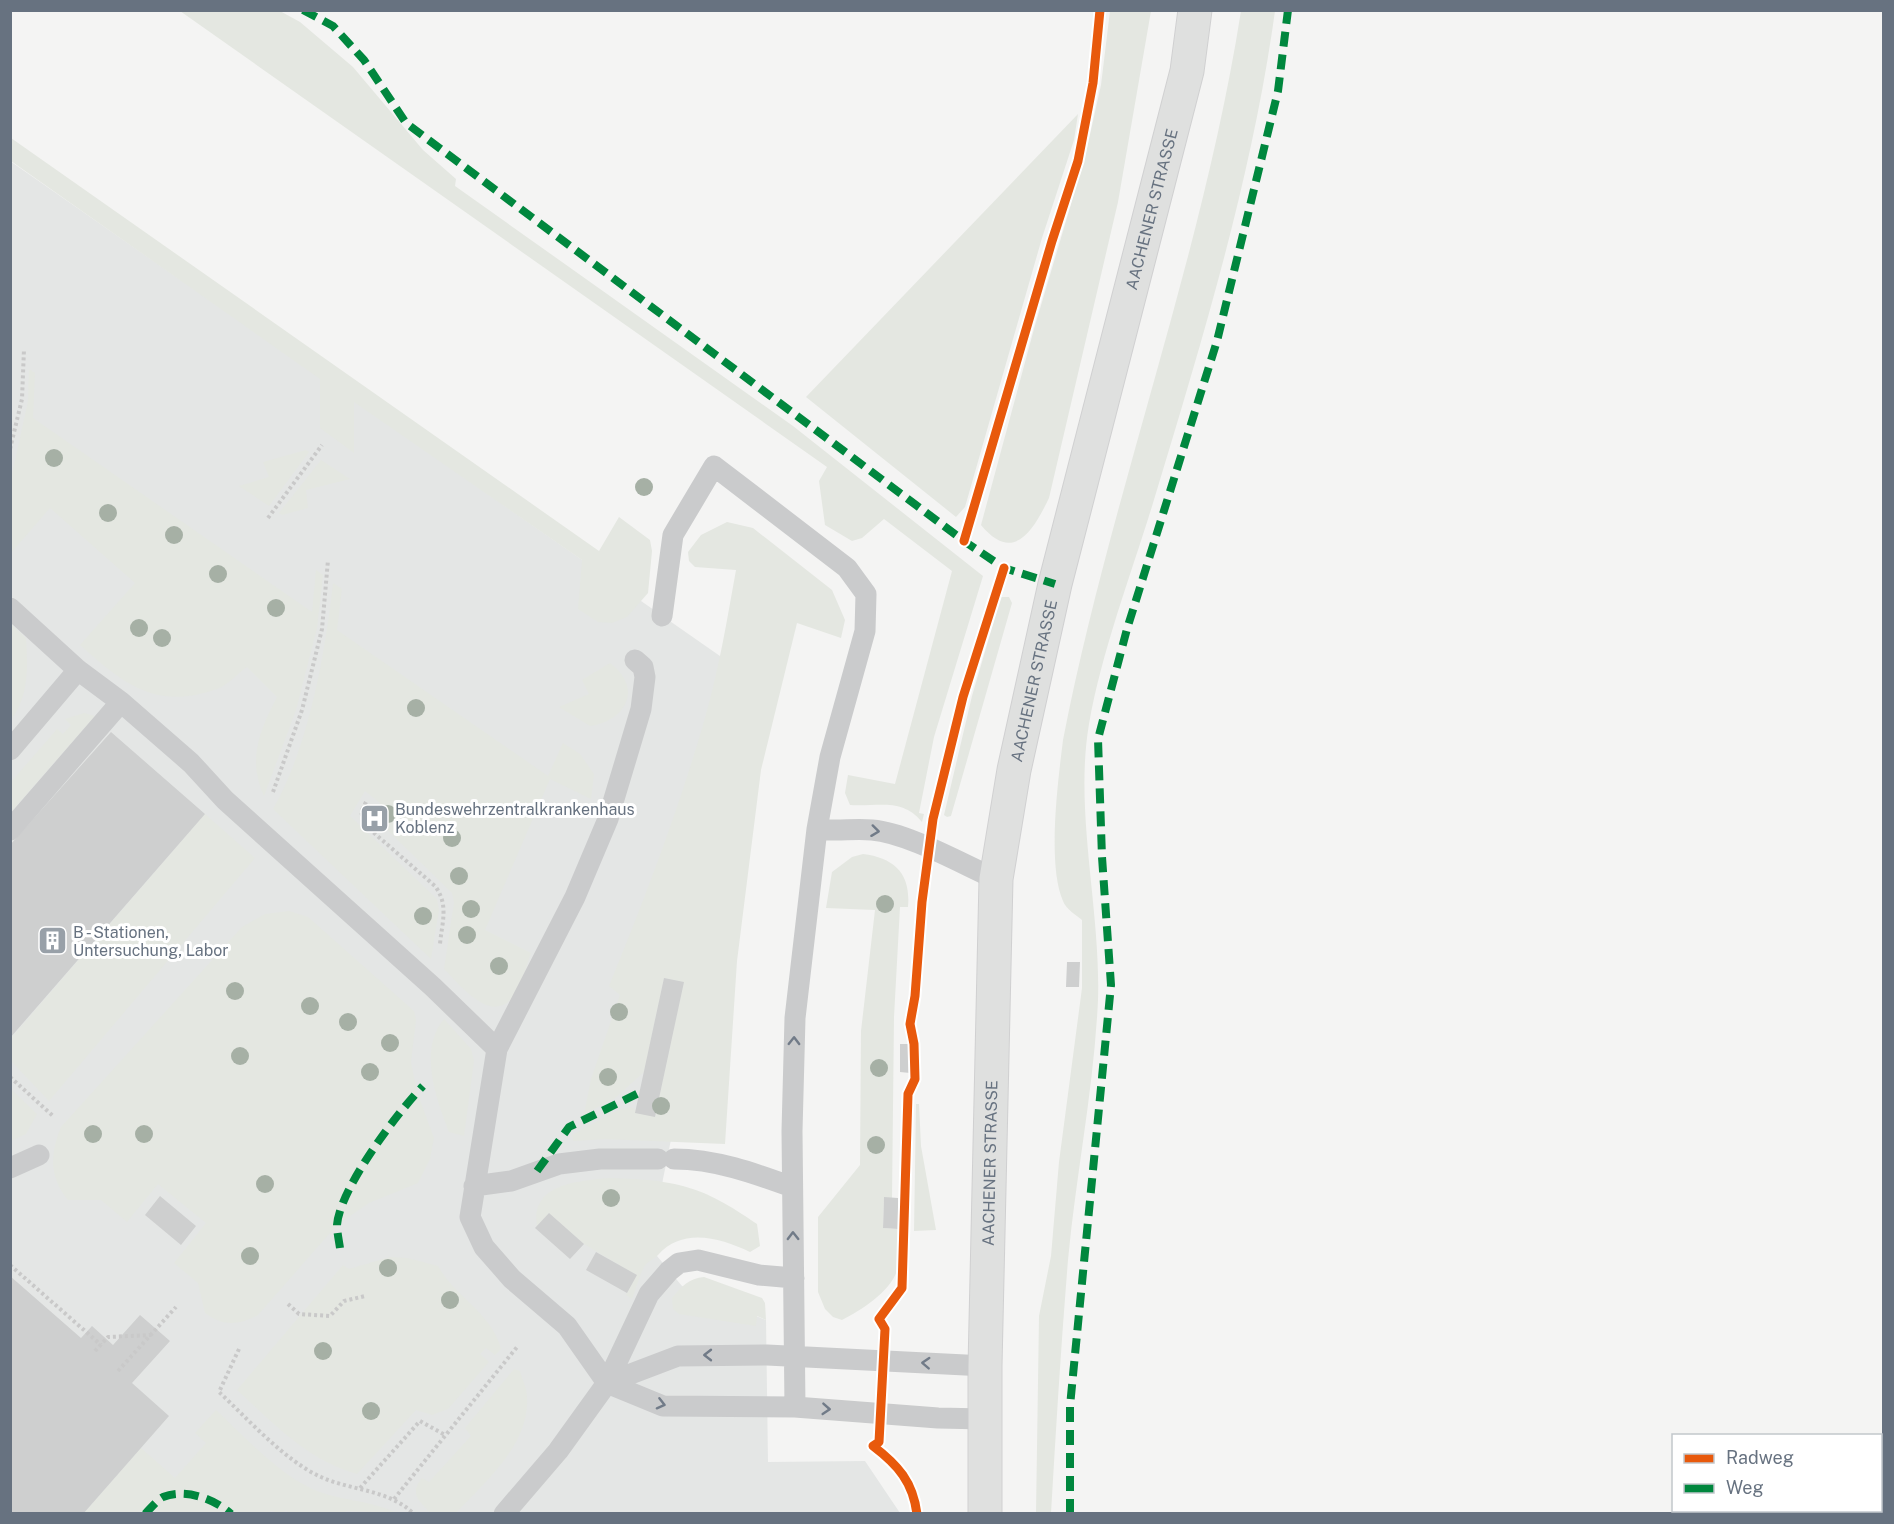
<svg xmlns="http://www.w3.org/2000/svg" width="1894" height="1524" font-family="'Public Sans',sans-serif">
  <rect width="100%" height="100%" fill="#f4f4f3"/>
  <path fill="#e4e6e5" d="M10,161L763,686L663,1179L656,1226L657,1256L682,1286L766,1320L768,1462L865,1461L900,1513H11Z"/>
  <path fill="#e4e7e1" d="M180,11H280L300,22L353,67L423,150L456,179L455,186L793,426L983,576L934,737L919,813L924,814L922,822C902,797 877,807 850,805L845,793L848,775L895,784L952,571L884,519L862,538L852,541L825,525L819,481L827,467Z
    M1110,11H1151L1118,202L1049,498C1034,529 1014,565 981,525L1034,329L1085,157L1101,85Z
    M1241,11H1275C1252,178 1202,341 1153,503C1131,575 1102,650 1089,724C1074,812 1101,910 1098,1000C1094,1088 1076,1174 1068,1260C1061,1345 1056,1429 1051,1513H1036L1039,1316L1051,1256L1059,1162L1082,988V920C1076,915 1066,909 1063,901C1047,864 1058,781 1063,740C1111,494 1202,259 1241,11Z
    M1078,114L1074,140L1042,238L965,507L956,517L806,397Z
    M11,138L599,551L619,517L650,540L652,551L648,593L627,617L612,623L598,622L578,609L582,560L354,402V453L320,428V379L11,161Z
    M29,369L35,373L33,418L312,612L316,570L323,575L317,628L296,710L264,796C247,759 260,730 277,697L247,667C237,674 228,685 217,689C155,711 123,683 80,645L135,583L50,508L11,553V479L28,401Z
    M306,450L309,452L269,506L239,486L269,477L263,462Z
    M321,460L350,479L306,490L308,508L282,515L279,513Z
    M727,522L753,528L832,590L845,620L841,638L797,623L761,770L737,961L725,1144L604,1139L573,1141L572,1135L618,1110L630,1107L655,1117L684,982L664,978L644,1072L614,1099L584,1114L591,1079L620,995L609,986C645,898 679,809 705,718C719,669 727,620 736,570L695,567L689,561L688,552L701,535Z
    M333,583L342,589L337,630L548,776L563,743L580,754L594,774L591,799L550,779L485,930L531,953C526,966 522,986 513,997C491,1025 460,985 444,969L454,902L452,893L373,816L380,803L365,791L350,816L437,899L439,910L431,959L273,809C309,746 325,654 333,583Z
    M1001,597H1009L1012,603L951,816L947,817L944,815L972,696Z
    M11,624L26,638C28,667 29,696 11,720Z
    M610,663C643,687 627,721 590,726L559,707L589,694L582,680Z
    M84,713L95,716L11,812V782L57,729L63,734L71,725L65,719Z
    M205,814L255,858L49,1101L11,1061V1038Z
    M863,854C895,858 911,874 908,907H900L894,1017L892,1198H884L883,1228L898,1229C898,1241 901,1260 897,1271C889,1293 861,1310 842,1320L833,1317L825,1309L818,1292V1217L860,1165L861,1031L875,910L826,908L832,872L852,857Z
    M289,911L308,917L414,1011L416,1020L411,1062L417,1092L434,1138L430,1159L418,1183L369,1203L337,1225L258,1315C238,1326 223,1326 205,1313L198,1283L174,1263L206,1223L158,1184L127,1222L101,1200H68C49,1177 50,1154 61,1127L242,927L265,914Z
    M444,1019L471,1049L474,1061L464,1136L449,1132C436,1098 418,1050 444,1019Z
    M11,1089L37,1114L26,1134L11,1141Z
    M916,1104H919L921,1146L936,1230L914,1231Z
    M609,1178C676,1180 701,1185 757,1224L760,1246L750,1252C720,1238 683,1227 658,1255C654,1259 647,1262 644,1267C639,1276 636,1289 632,1299L626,1295L636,1275L584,1244L549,1213L537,1226C530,1183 580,1181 609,1178Z
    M390,1257L407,1258L438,1266C455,1297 492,1313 501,1349L495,1355L486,1348L480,1354L489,1362L448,1409L432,1415L416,1410L357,1474C307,1460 274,1424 237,1390L343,1265L349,1269Z
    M704,1277L762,1298L765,1303L766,1320L757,1316L756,1326L679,1314L673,1309L672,1298C681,1287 689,1278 704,1277Z
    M514,1369L520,1371C522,1379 527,1389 527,1397C530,1445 485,1481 456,1513H431C419,1502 409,1493 422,1478L429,1482L471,1436L465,1428Z
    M216,1410C246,1438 285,1482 326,1494C350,1501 374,1502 397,1513L346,1511L344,1514H290L286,1510L282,1514L271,1511L268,1514H83L141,1448L175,1478L206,1443L195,1433Z"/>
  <path fill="#cecfcf" d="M111,732L205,814L10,1038V845Z
    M1067,962H1080L1079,987H1066Z
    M664,978L684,982L655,1117L635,1113Z
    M900,1044H910V1073L900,1072Z
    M160,1196L196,1226L181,1245L145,1215Z
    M884,1197L898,1198V1229L883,1228Z
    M549,1213L584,1244L570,1259L535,1228Z
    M596,1252L637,1275L627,1293L586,1270Z
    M10,1276L81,1338L92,1326L113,1345L140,1315L170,1341L132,1383L169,1416L83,1514H10Z"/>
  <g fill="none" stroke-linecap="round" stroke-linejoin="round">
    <defs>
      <g id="secondary">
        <path id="s1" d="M985,1514V1366L996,879L1014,770L1055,584L1187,71L1195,10"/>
      </g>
    </defs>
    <use href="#secondary" stroke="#d0d0d1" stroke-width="35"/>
    <path stroke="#c9c9c9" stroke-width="4" stroke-dasharray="3 3" stroke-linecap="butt" d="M10,449L22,399L24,349
      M268,518L322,445
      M273,792L302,710L322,629L328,560
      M366,802L361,812L366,826L435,886C449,905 442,922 440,944
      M10,1077L53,1116
      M10,1265L101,1345
      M288,1304L299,1314L330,1316L344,1301L365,1296
      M239,1349L219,1392C248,1419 285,1461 321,1477C352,1491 388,1489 414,1514
      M95,1351L108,1337L151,1335
      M118,1371L176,1307
      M360,1488L420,1421L445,1435
      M394,1499L517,1347"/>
    <path stroke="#cacbcc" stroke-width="21" d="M10,608L78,670L121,702L191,763L225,800L433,987L497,1049
      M662,616L673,535L714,466L847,568L866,594L865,631L830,757L817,829L795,1018L792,1131L795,1407
      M635,660L643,667L645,677L641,709L608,819L575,897L497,1049L470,1217L484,1247L512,1279L567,1326L607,1383L663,1406L795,1407L938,1418L985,1419
      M10,750L78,670
      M817,829C837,832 853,828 872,830C908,833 962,864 996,879
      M10,830L121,702
      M674,1159C715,1159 754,1173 792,1187
      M10,1168L39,1155
      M474,1186L511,1181L559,1164L600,1159H658
      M607,1383L678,1356L767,1355L985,1366
      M504,1514L558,1451L607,1383L649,1294L669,1271L679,1263L698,1260L759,1275L794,1278"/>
    <use href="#secondary" stroke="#dfe0df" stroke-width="33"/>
    <path stroke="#00873e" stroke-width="8" stroke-dasharray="15 8" stroke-linecap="butt" d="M303,10L333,26L364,60L406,123L964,541L1004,568L1055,584
      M537,1171L569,1127L639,1093
      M340,1248C339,1241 337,1232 337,1225C340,1188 397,1113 423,1086
      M145,1514C150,1509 157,1500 163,1497C185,1488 215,1499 231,1514
      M1070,1514V1406L1111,985L1102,857L1098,739L1127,629L1217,341L1278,91L1288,10"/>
    <defs>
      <path id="cycleway" d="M964,541L1052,241L1078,161L1093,83L1100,10
        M917,1514C913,1482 898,1465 873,1446L879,1442L885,1329L879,1319L902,1288L908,1094L915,1079L914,1044L910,1024L915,996L922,902L933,819L963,697L1004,568"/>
    </defs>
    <use href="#cycleway" stroke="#fff" stroke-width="13"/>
    <use href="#cycleway" stroke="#e8590c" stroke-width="9"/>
  </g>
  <g fill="#a6b0a5">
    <circle cx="54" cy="458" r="9"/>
    <circle cx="644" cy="487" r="9"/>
    <circle cx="108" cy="513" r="9"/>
    <circle cx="174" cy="535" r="9"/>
    <circle cx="218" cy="574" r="9"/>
    <circle cx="276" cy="608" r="9"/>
    <circle cx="139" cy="628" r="9"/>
    <circle cx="162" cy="638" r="9"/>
    <circle cx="416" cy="708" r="9"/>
    <circle cx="388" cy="814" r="9"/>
    <circle cx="452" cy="838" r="9"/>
    <circle cx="459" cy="876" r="9"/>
    <circle cx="885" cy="904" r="9"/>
    <circle cx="471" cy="909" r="9"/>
    <circle cx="423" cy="916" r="9"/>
    <circle cx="467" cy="935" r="9"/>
    <circle cx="499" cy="966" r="9"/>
    <circle cx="235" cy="991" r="9"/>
    <circle cx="310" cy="1006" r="9"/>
    <circle cx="619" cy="1012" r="9"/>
    <circle cx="348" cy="1022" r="9"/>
    <circle cx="390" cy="1043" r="9"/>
    <circle cx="240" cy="1056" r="9"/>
    <circle cx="879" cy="1068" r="9"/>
    <circle cx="370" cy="1072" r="9"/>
    <circle cx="608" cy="1077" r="9"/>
    <circle cx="661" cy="1106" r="9"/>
    <circle cx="93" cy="1134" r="9"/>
    <circle cx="144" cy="1134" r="9"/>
    <circle cx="876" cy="1145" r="9"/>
    <circle cx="265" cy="1184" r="9"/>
    <circle cx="611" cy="1198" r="9"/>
    <circle cx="250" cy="1256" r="9"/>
    <circle cx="388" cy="1268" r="9"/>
    <circle cx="450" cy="1300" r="9"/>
    <circle cx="323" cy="1351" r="9"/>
    <circle cx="371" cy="1411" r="9"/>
  </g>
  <defs><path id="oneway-chevron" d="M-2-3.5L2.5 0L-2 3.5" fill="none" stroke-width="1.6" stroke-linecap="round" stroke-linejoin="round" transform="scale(1.5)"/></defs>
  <g stroke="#717b88">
    <use href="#oneway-chevron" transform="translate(875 831) rotate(7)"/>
    <use href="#oneway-chevron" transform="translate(794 1041) rotate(-89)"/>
    <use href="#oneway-chevron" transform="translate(793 1236) rotate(-91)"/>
    <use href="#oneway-chevron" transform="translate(708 1355) rotate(180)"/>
    <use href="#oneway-chevron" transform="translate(926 1363) rotate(-177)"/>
    <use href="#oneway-chevron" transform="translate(661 1404) rotate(14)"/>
    <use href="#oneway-chevron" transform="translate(826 1409) rotate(4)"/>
  </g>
  <defs>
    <symbol id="hospital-square" viewBox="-11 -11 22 22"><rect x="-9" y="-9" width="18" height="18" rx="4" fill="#98a0a8" stroke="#fff"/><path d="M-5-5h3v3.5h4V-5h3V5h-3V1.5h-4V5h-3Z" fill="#fff"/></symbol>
    <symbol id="building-square" viewBox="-11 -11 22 22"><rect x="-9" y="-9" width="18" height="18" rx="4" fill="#98a0a8" stroke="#fff"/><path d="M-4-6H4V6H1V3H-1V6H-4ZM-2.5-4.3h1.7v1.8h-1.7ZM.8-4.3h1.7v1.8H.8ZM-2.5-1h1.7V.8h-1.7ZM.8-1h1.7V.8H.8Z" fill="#fff"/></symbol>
  </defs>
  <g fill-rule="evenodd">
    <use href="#hospital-square" x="358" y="802" width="33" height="33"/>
    <use href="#building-square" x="36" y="924" width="33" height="33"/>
  </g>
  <g text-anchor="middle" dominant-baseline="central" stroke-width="6" stroke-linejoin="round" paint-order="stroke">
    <g font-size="16" fill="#677280" stroke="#fff">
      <text stroke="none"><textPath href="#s1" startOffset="1323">AACHENER STRASSE</textPath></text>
      <text stroke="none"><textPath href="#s1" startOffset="837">AACHENER STRASSE</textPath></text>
      <text stroke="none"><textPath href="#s1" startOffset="351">AACHENER STRASSE</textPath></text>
    </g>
    <g font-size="16" fill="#677280" stroke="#fff" text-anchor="start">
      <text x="395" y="809">Bundeswehrzentralkrankenhaus<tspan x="395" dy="18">Koblenz</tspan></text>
      <text x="73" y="932">B - Stationen,<tspan x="73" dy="18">Untersuchung, Labor</tspan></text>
    </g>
  </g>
  <rect width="1894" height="1524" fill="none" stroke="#677280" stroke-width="24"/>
  <rect x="1672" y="1434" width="210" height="78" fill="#ffffff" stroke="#c2c7cc" stroke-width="1.5"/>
  <rect x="1684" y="1454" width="30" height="9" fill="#e8590c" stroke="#c2c7cc" stroke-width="1.5"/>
  <text x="1726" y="1464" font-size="18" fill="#677280">Radweg</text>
  <rect x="1684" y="1484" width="30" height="9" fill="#00873e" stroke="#c2c7cc" stroke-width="1.5"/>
  <text x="1726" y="1494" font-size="18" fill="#677280">Weg</text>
</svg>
